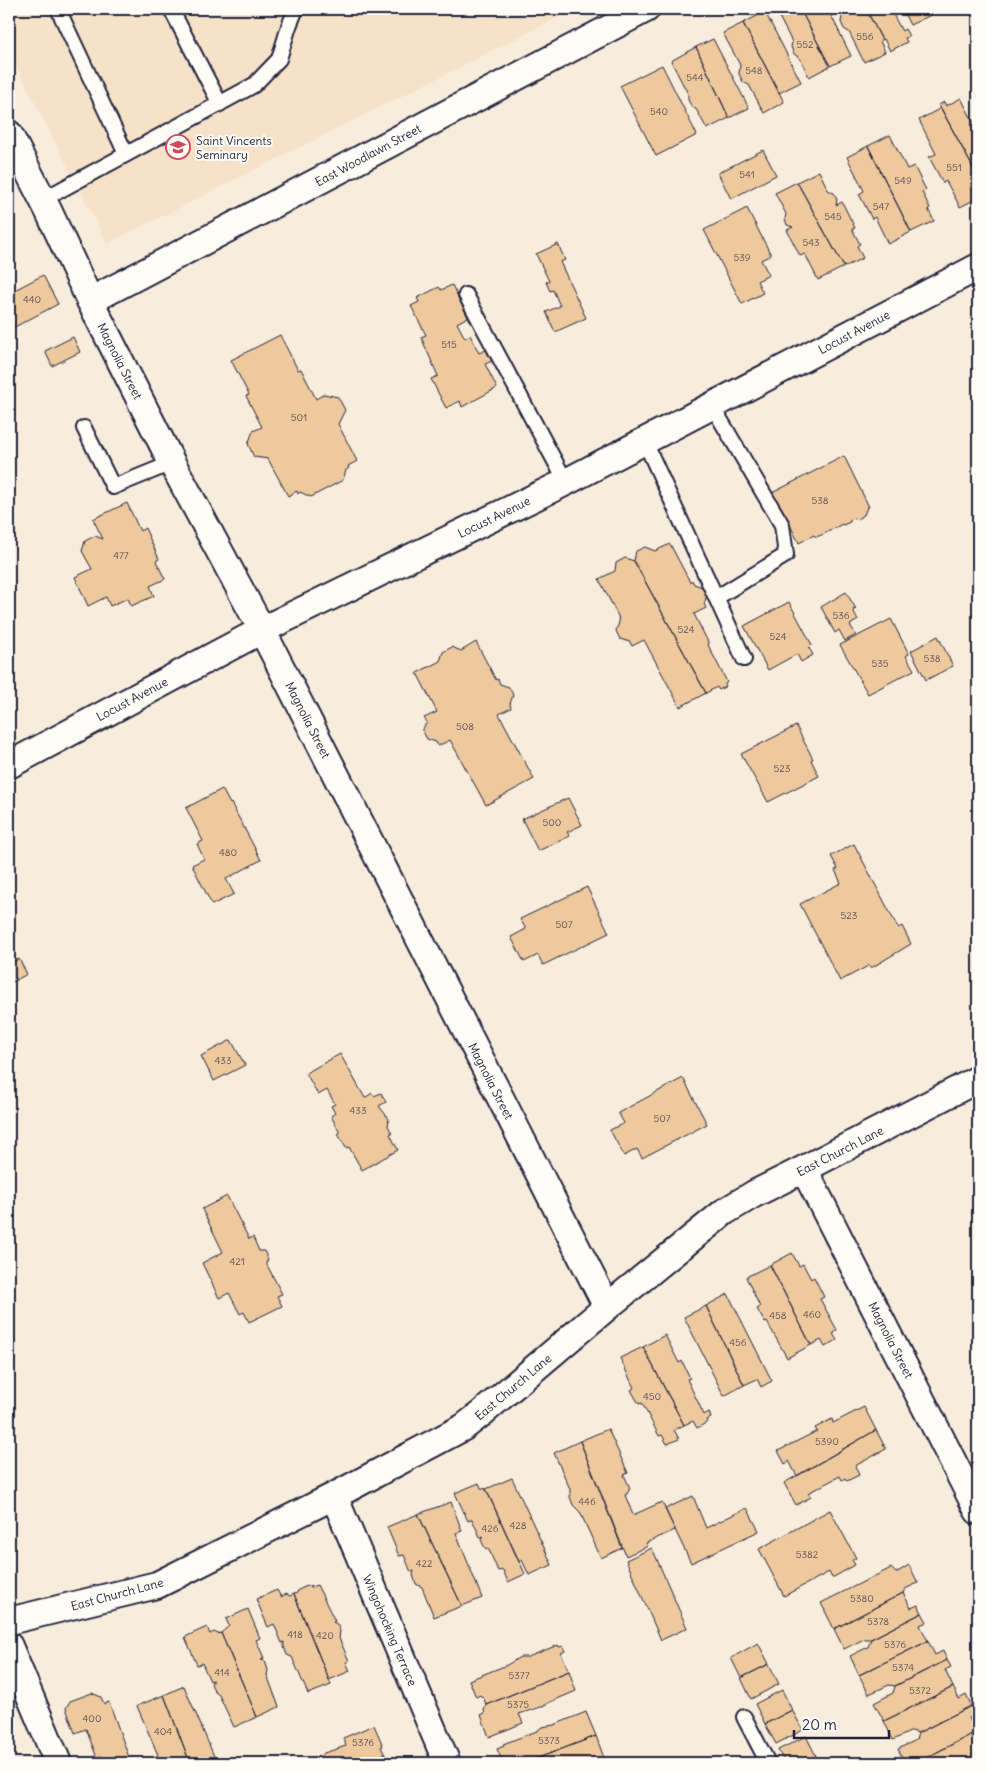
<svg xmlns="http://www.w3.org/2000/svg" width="987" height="1772" font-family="Delius,sans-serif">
  <rect width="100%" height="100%" fill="#f8eddc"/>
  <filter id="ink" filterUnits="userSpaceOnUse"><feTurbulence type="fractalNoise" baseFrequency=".02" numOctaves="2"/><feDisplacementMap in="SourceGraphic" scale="10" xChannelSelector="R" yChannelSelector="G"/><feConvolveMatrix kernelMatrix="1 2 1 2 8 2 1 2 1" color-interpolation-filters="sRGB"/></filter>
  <g filter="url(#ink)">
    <path fill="#f5e2c9" d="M9,9H575L107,244L9,51Z"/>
    <path fill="#eec99e" stroke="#22223b" d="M775,9H800L830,66L809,77L800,58L794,54L791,47L792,42Z
      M800,9H828L851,56L830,66Z
      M837,9H866L882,40L880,41L885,52L864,62L849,32L844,29L841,22L842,17Z
      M866,9H890L902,31L905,29L909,36L905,38L907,42L890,51L884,39L882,40Z
      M902,9H928L931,15L910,25Z
      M928,9H943L931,15Z
      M765,12L801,82L779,93L743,23Z
      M743,23L784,102L764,113L749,85L743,82L739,74L740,65L723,33Z
      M713,39L749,108L729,118L696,47Z
      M696,47L729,118L707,129L696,109L692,107L688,100V94L671,61Z
      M662,65L697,135L656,156L620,86Z
      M961,98L978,131V177L939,105L944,102L946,106Z
      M941,108L978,177V198L960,207L946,181L943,183L929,157L936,154L919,120Z
      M890,135L907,169L914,166L926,190L922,192L930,208L928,209L934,221L911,232L868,146Z
      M868,146L911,232L888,244L875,217L872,219L859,194L864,191L847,157Z
      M763,150L776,175L731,199L718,173Z
      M819,171L828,190L834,193L837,199L836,205L842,202L855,228L852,229L860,244L857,246L863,258L844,267L797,182Z
      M797,182L844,267L818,280L805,254L800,256L787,230L793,227L787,225L785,219L786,214L775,193Z
      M747,208L771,255L761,260L769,275L757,281L763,293L742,304L704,230Z
      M558,244L565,260L560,262L586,318L555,332L546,312L560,306L553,290L550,291L546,282L549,281L536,254Z
      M43,275L58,304L9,330V293Z
      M452,285L468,317L457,323L465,338L470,335L479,353L486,350L492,361L485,364L497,388L462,407L460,401L446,408L431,379L438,376L421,337L426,335L411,306L419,302L417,298L439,287L441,290Z
      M280,335L298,370L301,369L316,399L324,394L338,397L345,410L338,424L357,461L348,466L349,468L346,470L343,480L311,497L300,492L298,494L297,491L288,496L268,459L254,457L248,444L253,431L262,427L246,396L249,395L231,360Z
      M73,337L80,352L52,366L45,351Z
      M844,456L869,507H867L864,515L857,519L853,518L850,520V522L843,525L842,524L824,534L816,537L814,535L799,543L787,519L785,520L772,493Z
      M127,503L140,531L145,528L159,559L156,561L165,579L150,586L154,596L131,606L128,598L110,606L106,597L88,606L75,577L92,569L82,551L85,541L95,536L103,539L93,519Z
      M670,544L690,582L692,580L694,584L702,587L707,595L704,604L706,608L694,614L709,644L708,645L727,682L725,684L726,686L719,690L717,687L706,693L634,561L636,551L645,547L655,551Z
      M625,558L634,561L706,693L680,707L644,640L632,646L630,642L620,639L616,631L619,622L618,618H619L599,579L615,571L616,563Z
      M846,592L856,609L853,610L858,620L850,625L856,635L845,641L839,630L835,633L821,607Z
      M789,602L812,645L809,648L813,655L801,662L797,654L768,670L744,626Z
      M891,619L909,654L906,656L914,670L868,694L840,645Z
      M938,636L953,666L926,680L911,651Z
      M476,642L496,680L498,679L500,684L509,687L513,695L510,704L511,708L499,714L534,779L486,805L450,740L438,746L436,742L427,739L422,730L427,722L424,718L437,712L417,673L440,661L443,652L452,647L461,651Z
      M796,726L813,759L811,760L819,776L768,802L741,754Z
      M222,789L230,804L231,803L261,860L226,879L234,894L212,905L192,865L204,859L197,844L203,841L186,808Z
      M568,798L582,825L567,832L570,836L538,851L522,819Z
      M854,844L898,928L902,926L911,944L871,968L870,965L840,981L800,904L841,883L835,870L838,869L831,856Z
      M587,887L609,933L543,965L538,955L524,962L511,937L526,929L520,919Z
      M9,958L11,963L19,959L27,974L9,984Z
      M231,1040L245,1065L214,1081L201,1056Z
      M340,1054L365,1098L372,1093L374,1096L381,1093L386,1102L379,1106L389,1119L388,1126L392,1133L390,1134L398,1150L362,1170L349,1147L346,1148L338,1134L340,1133L331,1116L335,1113L331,1106L335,1104L327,1090L318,1095L306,1073Z
      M683,1078L707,1124L642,1158L637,1149L624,1156L610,1130L624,1123L618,1113Z
      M227,1196L249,1239L253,1237L259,1251H264L268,1259L266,1263L282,1294L277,1296L282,1306L249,1322L244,1312L240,1314L229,1293L219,1298L202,1263L223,1252L202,1209Z
      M792,1253L799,1266L803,1264L811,1279L814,1277L824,1297L820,1299L837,1330L834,1332L835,1333L833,1334L837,1340L825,1347L821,1340L811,1345L770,1265Z
      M770,1265L811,1345L787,1358L767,1322L765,1323L757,1309L760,1307L746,1277Z
      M728,1294L772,1381L761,1387L757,1379L744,1385L706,1306Z
      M706,1306L744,1385L724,1396L684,1317Z
      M665,1335L679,1363L682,1361L690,1378L687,1379L704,1415L709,1412L711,1418L707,1420L708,1422L697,1428L693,1421L684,1425L643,1347Z
      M643,1347L684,1425L674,1430L679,1439L667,1444L662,1435L659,1436L642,1403L639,1404L631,1390L634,1388L620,1358Z
      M864,1407L876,1430L797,1476L789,1461L785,1464L778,1451L817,1431L815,1428L832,1419L833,1423Z
      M608,1429L628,1473L624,1475L630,1488L627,1494L625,1495L633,1515L662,1502L675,1530L646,1543L648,1546L626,1556L580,1441Z
      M876,1430L886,1449L855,1466L859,1475L847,1481L845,1478L842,1480L840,1476L808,1493L811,1497L796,1505L784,1483Z
      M580,1441L622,1548L601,1558L580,1512L573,1505L570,1497V1489L554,1453Z
      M512,1478L552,1565L529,1575L522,1560L519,1562L486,1489Z
      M479,1483L481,1488L486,1489L525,1574L508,1582L503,1570L498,1571L489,1550L485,1548L481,1540L483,1536L480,1537L472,1519L468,1521L455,1493Z
      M693,1496L706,1528L747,1508L759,1531L691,1563L665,1509Z
      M451,1502L462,1531L456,1533L482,1598L462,1606L418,1514Z
      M830,1510L856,1558L852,1560L855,1565L832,1578L829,1572L784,1596L759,1549Z
      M418,1514L462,1606L434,1617L422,1587L416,1584L413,1575L414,1571L411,1572L404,1555L399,1556L387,1527Z
      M652,1548L687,1628L661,1640L626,1560Z
      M909,1565L918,1583L905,1589L903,1593L834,1629L821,1603L891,1568L896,1573Z
      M317,1585L335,1621L333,1622L337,1624L340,1631L339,1638L349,1661L346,1662L350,1671L329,1680L294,1594L297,1593L298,1590L307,1586L311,1587Z
      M277,1590L281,1597L286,1594L290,1596L294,1594L331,1685L308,1694L292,1657L287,1655L284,1647V1642L282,1643L274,1624L268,1627L256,1599Z
      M903,1593L911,1608L918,1605L922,1613L871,1639H864L844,1649L834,1629Z
      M248,1609L260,1638L256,1640L264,1658L261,1660L265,1661L268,1670L267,1675L279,1707L257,1717L221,1633L229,1626L226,1619Z
      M922,1613L927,1622L920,1625L928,1641L859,1675L850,1656L868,1647L871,1639Z
      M207,1627L210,1634L214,1632L218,1634L221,1633L257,1717L234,1727L219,1695L215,1692L211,1684L213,1680L210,1681L202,1663L197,1665L185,1637Z
      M928,1641L935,1655L943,1651L947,1660L895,1686L889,1685L869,1694L859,1675Z
      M758,1643L769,1664L741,1678L731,1658Z
      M558,1645L559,1647L563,1646L565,1651L561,1653L569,1671L486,1705L484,1699L480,1695L476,1697L469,1680L507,1665L520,1657H528Z
      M947,1660L951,1667L945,1670L953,1687L884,1721L874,1703L893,1693L895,1686Z
      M769,1664L779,1684L751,1699L741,1678Z
      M569,1671L576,1691L548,1703L541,1707L519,1714L523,1723L489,1737L481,1715L485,1713L484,1710L486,1705Z
      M184,1686L217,1763H190L164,1695Z
      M953,1687L959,1699L966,1695L971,1706L918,1733L912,1731L893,1740L884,1721Z
      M782,1690L792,1710L765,1724L755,1704Z
      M92,1693L101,1697L104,1704L109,1702L131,1763H104L101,1756L97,1758L86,1729L75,1733L66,1708L70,1701Z
      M164,1695L190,1763H152L156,1756L158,1755L137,1706Z
      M971,1706L976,1714L969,1718L976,1732L916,1763H905L898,1749L916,1740L918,1733Z
      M792,1710L803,1730L776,1744L765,1724Z
      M586,1712L596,1736L525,1763H503L497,1749L504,1746L503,1744L537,1731L542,1727L554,1725Z
      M374,1725L383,1746L381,1747L386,1757L371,1763H306L319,1757L324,1753L346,1746L343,1738Z
      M976,1732L978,1733V1762L977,1763H916Z
      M596,1736L604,1758L591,1763H525Z
      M806,1736L816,1756L802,1763H785L778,1750Z
      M816,1756L820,1763H802Z"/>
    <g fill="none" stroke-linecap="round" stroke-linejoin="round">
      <defs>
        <path id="service" d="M58,9L126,154
          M171,9L220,104
          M42,200L254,85L279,59L289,26L296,9
          M466,295L566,482
          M713,407L782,525L786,555L716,598
          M84,428L113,487L172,463
          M645,442L744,659
          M744,1717L768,1763"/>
        <path id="minor" d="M9,134L49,212L90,301L172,463L262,630L607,1307
          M90,301L646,9
          M9,765L262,630L566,482L978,267
          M804,1169L978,1511
          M334,1496L447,1763
          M9,1621L157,1585L334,1496L464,1427L482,1413L607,1307L724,1212L754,1194L804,1169L978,1079
          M9,1646L58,1763"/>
      </defs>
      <use href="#service" stroke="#22223b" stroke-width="18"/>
      <use href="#minor" stroke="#22223b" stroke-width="30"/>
      <use href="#service" stroke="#fdfcf7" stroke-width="14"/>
      <use href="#minor" stroke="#fdfcf7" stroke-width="26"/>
    </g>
  </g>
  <defs>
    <symbol id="school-ring" viewBox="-11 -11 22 22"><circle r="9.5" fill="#fdfcf7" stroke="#d1495b" stroke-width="1.5"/><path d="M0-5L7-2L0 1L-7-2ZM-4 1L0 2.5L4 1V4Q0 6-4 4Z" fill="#d1495b"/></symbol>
  </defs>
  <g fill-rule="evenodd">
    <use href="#school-ring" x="164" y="133" width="28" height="28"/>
  </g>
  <g text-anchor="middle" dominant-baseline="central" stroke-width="4" stroke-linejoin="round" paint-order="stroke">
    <g font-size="10" fill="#554c54">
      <text x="865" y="36">556</text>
      <text x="805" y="44">552</text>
      <text x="754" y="70">548</text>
      <text x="695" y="77">544</text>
      <text x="659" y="111">540</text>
      <text x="954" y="167">551</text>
      <text x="747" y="174">541</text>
      <text x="903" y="180">549</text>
      <text x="881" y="206">547</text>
      <text x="833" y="216">545</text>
      <text x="811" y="242">543</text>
      <text x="742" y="257">539</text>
      <text x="32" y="299">440</text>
      <text x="449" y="344">515</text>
      <text x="299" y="417">501</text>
      <text x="820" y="500">538</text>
      <text x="121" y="555">477</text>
      <text x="841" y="615">536</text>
      <text x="686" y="629">524</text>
      <text x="778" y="636">524</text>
      <text x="932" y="658">538</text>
      <text x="880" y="663">535</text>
      <text x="465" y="726">508</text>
      <text x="782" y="768">523</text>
      <text x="552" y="822">500</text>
      <text x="228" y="852">480</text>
      <text x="849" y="915">523</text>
      <text x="564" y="924">507</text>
      <text x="223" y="1060">433</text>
      <text x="358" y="1110">433</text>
      <text x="662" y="1118">507</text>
      <text x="237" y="1261">421</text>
      <text x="812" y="1314">460</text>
      <text x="778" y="1315">458</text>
      <text x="738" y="1342">456</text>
      <text x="652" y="1396">450</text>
      <text x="827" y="1441">5390</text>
      <text x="587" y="1501">446</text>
      <text x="518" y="1525">428</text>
      <text x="490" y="1528">426</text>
      <text x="807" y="1554">5382</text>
      <text x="424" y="1563">422</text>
      <text x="862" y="1598">5380</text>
      <text x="878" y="1621">5378</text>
      <text x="295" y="1634">418</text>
      <text x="325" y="1635">420</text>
      <text x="895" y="1644">5376</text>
      <text x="903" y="1667">5374</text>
      <text x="222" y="1672">414</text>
      <text x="519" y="1675">5377</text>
      <text x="920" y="1690">5372</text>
      <text x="518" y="1704">5375</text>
      <text x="92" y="1718">400</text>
      <text x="163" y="1731">404</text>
      <text x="549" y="1740">5373</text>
      <text x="363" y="1742">5376</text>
    </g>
    <g font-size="12" fill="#22223b" stroke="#fdfcf7" text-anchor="start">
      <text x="196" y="140">Saint Vincents<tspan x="196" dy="14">Seminary</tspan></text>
    </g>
    <g font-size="12" fill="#22223b" stroke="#fdfcf7">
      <text transform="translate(368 155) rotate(-28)">East Woodlawn Street</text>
      <text transform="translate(854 332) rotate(-28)">Locust Avenue</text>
      <text transform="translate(120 361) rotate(63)">Magnolia Street</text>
      <text transform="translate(494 517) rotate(-26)">Locust Avenue</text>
      <text transform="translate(132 699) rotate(-28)">Locust Avenue</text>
      <text transform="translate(308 720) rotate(63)">Magnolia Street</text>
      <text transform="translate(491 1081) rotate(63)">Magnolia Street</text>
      <text transform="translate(840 1151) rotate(-27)">East Church Lane</text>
      <text transform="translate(891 1340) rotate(63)">Magnolia Street</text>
      <text transform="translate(513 1387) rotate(-40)">East Church Lane</text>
      <text transform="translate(117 1594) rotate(-15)">East Church Lane</text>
      <text transform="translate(390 1630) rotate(67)">Wingohocking Terrace</text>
    </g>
  </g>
  <rect width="987" height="1772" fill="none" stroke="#fdfcf7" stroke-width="30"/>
  <rect x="15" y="15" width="957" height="1742" fill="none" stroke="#22223b" stroke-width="2" filter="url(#ink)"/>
  <path d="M794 1730v8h95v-8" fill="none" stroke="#22223b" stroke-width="2.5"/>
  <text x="802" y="1730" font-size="15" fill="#22223b" stroke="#fdfcf7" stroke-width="4" paint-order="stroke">20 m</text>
</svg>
